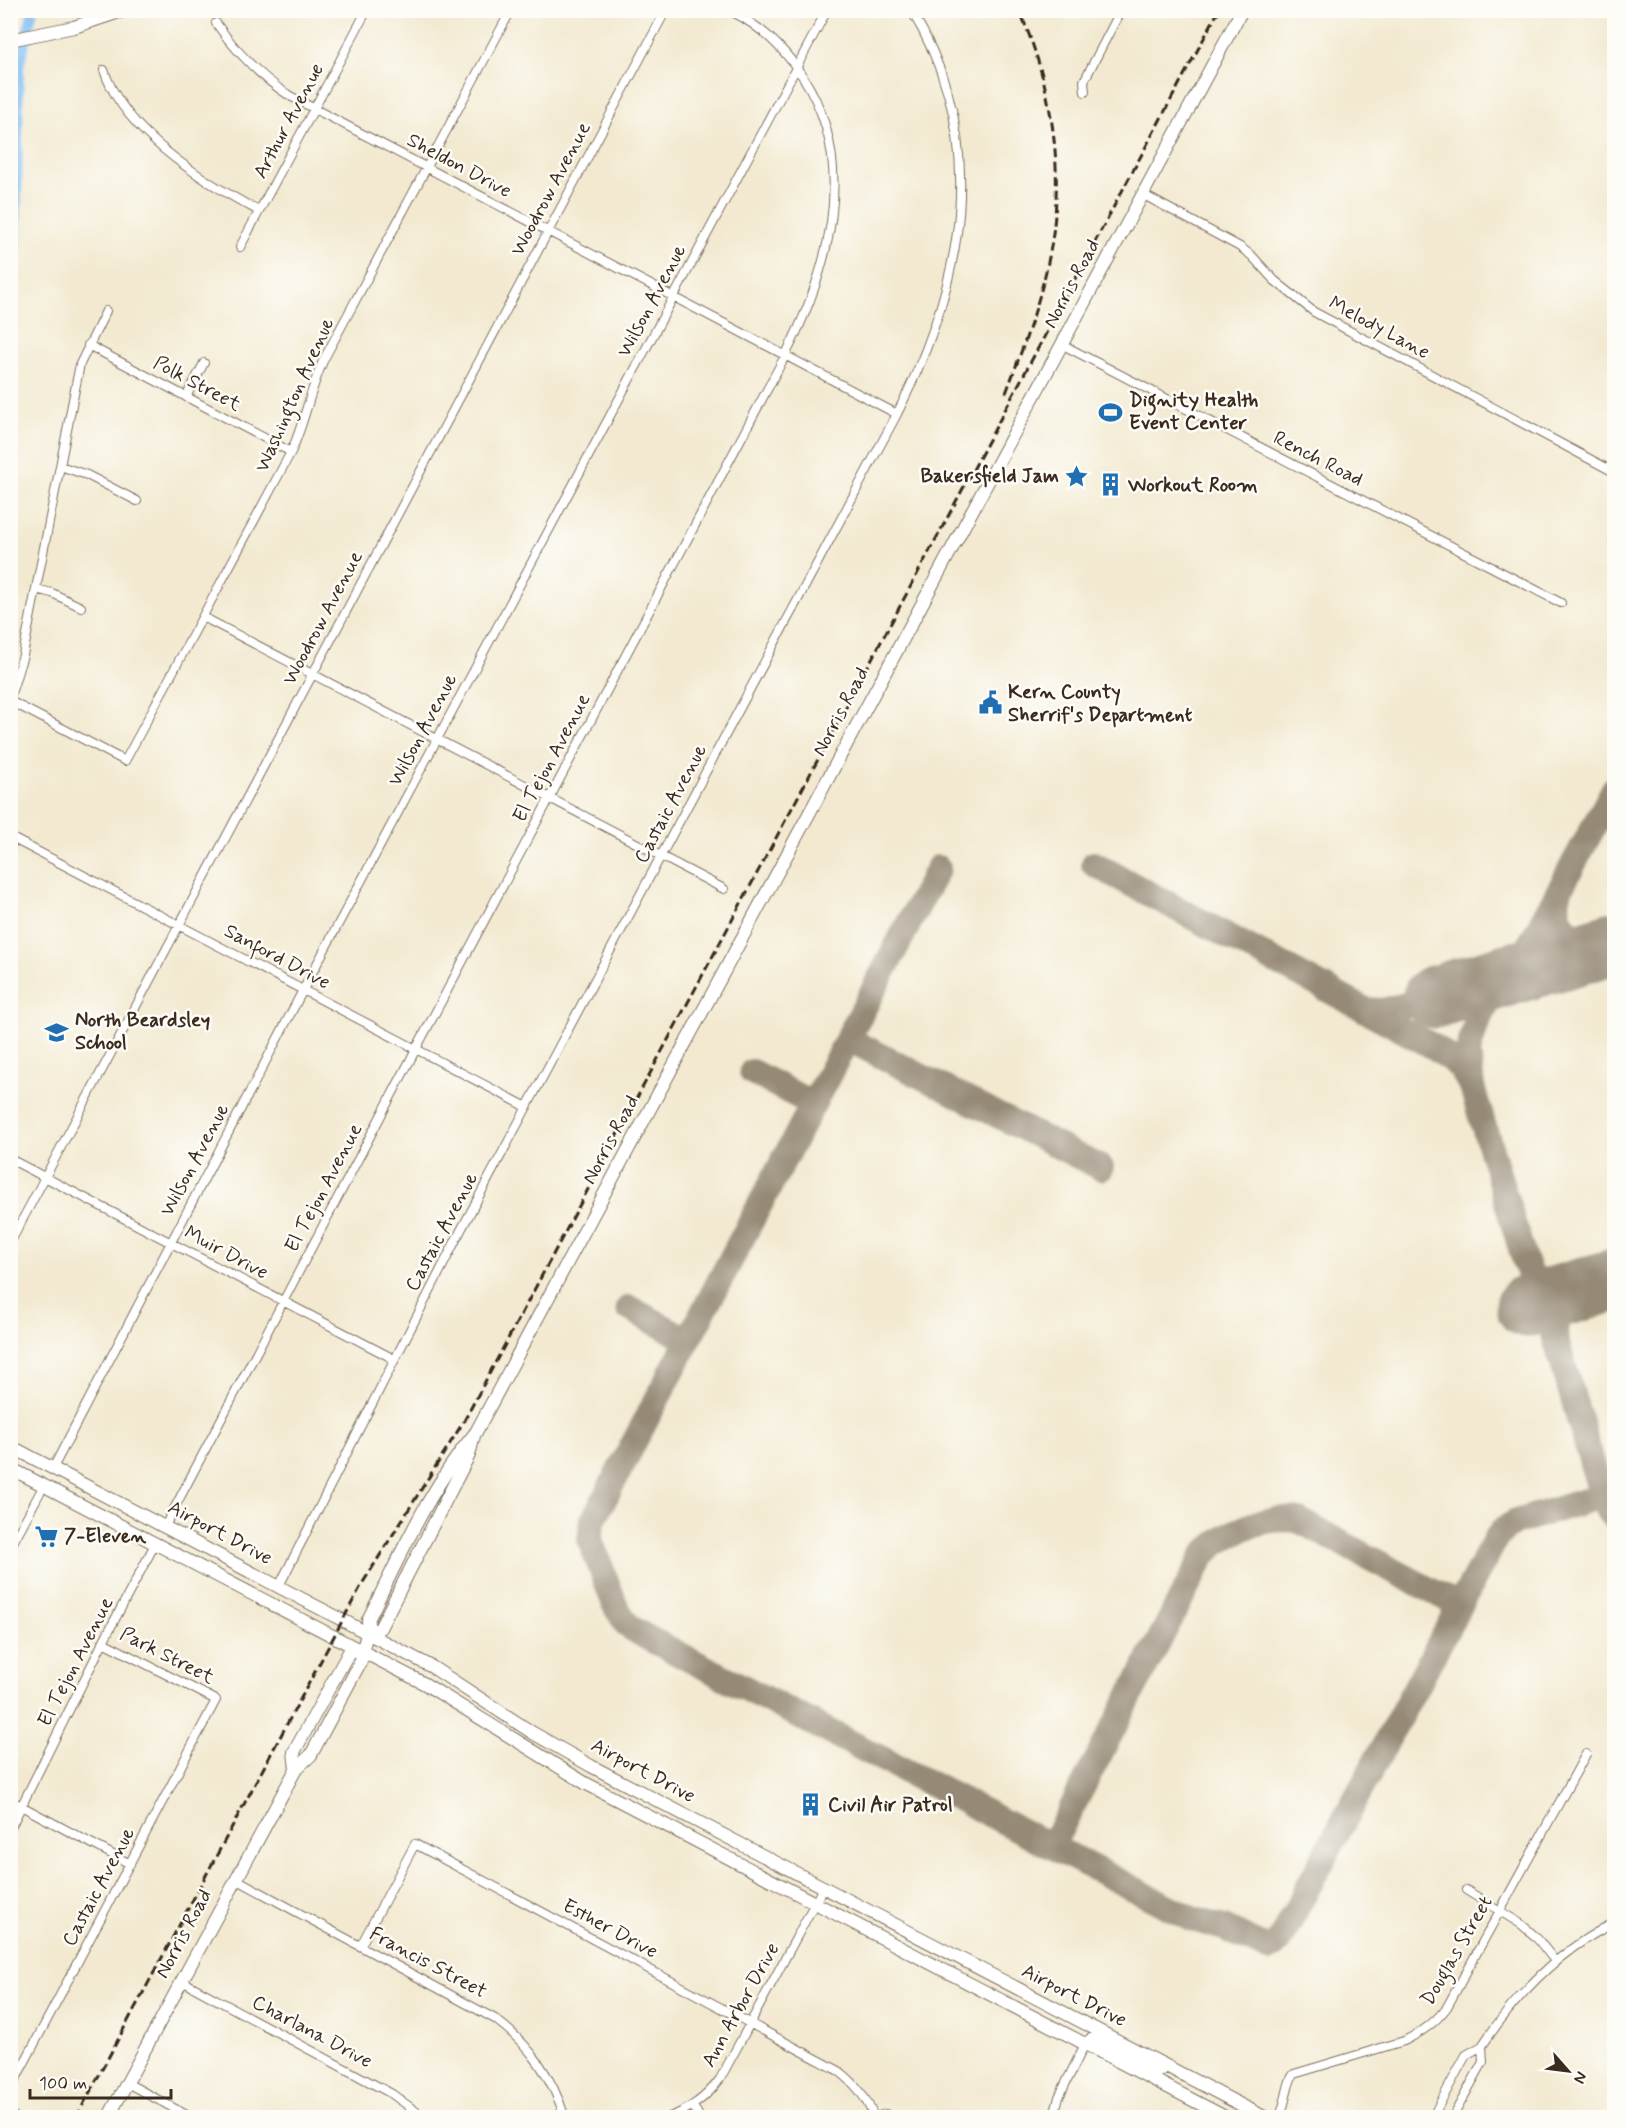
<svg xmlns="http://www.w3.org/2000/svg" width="1625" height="2128" font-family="Mynerve,sans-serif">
  <rect width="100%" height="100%" fill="#fdfcf7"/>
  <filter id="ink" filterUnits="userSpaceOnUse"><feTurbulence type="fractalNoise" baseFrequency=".0167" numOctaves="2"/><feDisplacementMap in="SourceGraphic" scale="12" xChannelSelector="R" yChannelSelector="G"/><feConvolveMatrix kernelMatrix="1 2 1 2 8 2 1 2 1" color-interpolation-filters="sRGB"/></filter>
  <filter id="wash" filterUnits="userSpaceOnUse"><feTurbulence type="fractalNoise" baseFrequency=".008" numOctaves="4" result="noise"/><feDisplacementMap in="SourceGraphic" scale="24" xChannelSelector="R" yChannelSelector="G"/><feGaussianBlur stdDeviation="1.35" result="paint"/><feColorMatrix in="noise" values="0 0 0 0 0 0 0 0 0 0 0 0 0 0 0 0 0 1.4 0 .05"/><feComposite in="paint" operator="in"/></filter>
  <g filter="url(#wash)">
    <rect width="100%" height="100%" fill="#f2e9d0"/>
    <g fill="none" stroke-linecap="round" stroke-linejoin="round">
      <path stroke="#7fbef3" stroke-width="10" d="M10,279L16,247L19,66L33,10"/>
      <path stroke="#968a77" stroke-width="26" d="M1614,789L1516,970L1490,1000L1477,1021L1468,1052L1472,1087L1525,1262L1555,1337C1555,1295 1580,1292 1614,1281
        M1094,864L1436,1048L1461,1068L1471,1086
        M938,868L592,1522L590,1540L616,1607L628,1626L646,1637L1192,1919L1224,1928L1268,1949L1274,1946L1279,1941L1495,1540L1504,1529L1516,1522L1614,1492
        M1560,890C1548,923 1578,948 1610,943
        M1508,983L1526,973L1614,946
        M1365,1010L1383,1011L1434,997
        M848,1039L1101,1168
        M752,1072L813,1104
        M629,1308L688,1340
        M1555,1337L1603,1500L1608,1511L1614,1518
        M1042,1841L1053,1840L1059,1832L1205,1553C1229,1531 1267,1514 1300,1521L1460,1606"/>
      <path stroke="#968a77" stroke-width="63" d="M1434,997L1614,943
        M1527,1306L1614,1280"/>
    </g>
  </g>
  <g filter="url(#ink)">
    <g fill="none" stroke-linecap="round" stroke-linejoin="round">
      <defs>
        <path id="street" d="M216,23C237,53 259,76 290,96L897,414
          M104,70C124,132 204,182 259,211
          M1085,92L1084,81L1121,10
          M1142,194L1240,247L1252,256L1274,280L1314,312L1614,472
          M240,247L367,10
          M1061,344L1561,603
          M88,345L291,452
          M186,397L204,363
          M60,466L87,475L137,501
          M36,589L52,593L81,607
          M203,617L724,889
          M10,697L23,655L80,364L106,311
          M10,701L125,761L291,452C305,422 310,389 324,359L511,10
          M10,837L527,1107
          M10,1159L394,1359
          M10,1243L666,10
          M53,1468L303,990L827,10
          M165,1526L416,1049L785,356C829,270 859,164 803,77C785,49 759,25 729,10
          M10,1548L44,1485
          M279,1586L460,1232L897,414C963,283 992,142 911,10
          M10,1800L130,1864
          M10,1829L103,1642L155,1544
          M236,1879L495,2019C530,2045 552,2076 565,2118
          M1466,1890L1521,1924L1536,1937L1555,1961
          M361,1945L415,1844L839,2071C855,2083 867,2097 874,2118
          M182,1981L392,2094L425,2118
          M1482,2046C1516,1995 1559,1950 1614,1923
          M127,2083L192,2118
          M10,2090L216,1700L103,1642
          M693,2106L700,2118
          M874,2117L886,2114
          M667,2118C690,2110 706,2098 720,2079L823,1888
          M1053,2118L1059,2097L1085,2044
          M1279,2118C1286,2105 1287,2081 1294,2074L1404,2041C1422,2032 1435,2023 1447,2007L1586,1754
          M1432,2118L1466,2055L1482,2046L1483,2062L1452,2118"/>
        <path id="secondary" d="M10,40L74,27L125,10
          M10,1446L432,1667L533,1733L591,1766L1266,2118
          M10,1468L425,1684L585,1783L1227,2118
          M370,1633L380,1628L469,1455L474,1436
          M296,1769L294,1752L349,1652L361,1649
          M1085,2044L1091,2040H1097L1146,2065L1161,2070
          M10,2116L13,2118
          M108,2118L296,1769L311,1755L361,1661C361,1644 370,1637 368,1620C400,1556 430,1487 476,1432L1242,10"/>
      </defs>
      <use href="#street" stroke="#7b6d5c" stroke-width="10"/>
      <use href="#secondary" stroke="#7b6d5c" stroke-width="14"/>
      <use href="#street" stroke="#fff" stroke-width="8"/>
      <use href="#secondary" stroke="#fff" stroke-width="12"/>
      <path stroke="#3b2a1e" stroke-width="3" stroke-dasharray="9 4.5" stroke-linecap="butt" d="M1006,393C1021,353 1036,313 1046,271C1067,184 1055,91 1019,10
        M76,2118L362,1584L464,1421L1219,10"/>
    </g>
  </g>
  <defs>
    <symbol id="stadium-bare" viewBox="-9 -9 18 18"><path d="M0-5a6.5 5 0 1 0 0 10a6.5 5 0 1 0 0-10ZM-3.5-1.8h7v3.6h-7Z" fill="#1f6fb2" stroke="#fdfcf7" stroke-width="2.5" paint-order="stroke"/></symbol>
    <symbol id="sight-bare" viewBox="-9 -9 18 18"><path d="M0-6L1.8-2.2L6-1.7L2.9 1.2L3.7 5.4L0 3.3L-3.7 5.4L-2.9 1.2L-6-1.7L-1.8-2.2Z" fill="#1f6fb2" stroke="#fdfcf7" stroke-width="2.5" paint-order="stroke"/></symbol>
    <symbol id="building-bare" viewBox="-9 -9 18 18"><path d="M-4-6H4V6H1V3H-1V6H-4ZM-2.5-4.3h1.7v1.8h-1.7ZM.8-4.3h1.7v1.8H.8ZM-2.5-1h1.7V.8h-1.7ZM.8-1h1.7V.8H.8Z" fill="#1f6fb2" stroke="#fdfcf7" stroke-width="2.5" paint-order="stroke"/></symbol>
    <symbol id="civic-bare" viewBox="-9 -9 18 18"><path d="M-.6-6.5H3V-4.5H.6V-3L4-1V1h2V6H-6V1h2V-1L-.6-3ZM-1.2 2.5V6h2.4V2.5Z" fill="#1f6fb2" stroke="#fdfcf7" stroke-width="2.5" paint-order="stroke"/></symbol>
    <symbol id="school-bare" viewBox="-9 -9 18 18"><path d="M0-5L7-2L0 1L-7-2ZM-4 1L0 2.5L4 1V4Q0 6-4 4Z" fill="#1f6fb2" stroke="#fdfcf7" stroke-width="2.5" paint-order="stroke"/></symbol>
    <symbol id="supermarket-bare" viewBox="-9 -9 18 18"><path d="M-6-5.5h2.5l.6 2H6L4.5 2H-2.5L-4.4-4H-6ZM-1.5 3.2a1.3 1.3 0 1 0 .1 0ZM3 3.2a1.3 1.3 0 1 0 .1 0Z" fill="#1f6fb2" stroke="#fdfcf7" stroke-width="2.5" paint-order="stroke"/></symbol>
  </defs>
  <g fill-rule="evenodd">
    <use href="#stadium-bare" x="1094" y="396" width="33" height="33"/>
    <use href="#sight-bare" x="1060" y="460" width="33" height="33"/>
    <use href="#building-bare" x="1094" y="468" width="33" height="33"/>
    <use href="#civic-bare" x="974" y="686" width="33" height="33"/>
    <use href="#school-bare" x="40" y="1016" width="33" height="33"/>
    <use href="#supermarket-bare" x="30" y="1520" width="33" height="33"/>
    <use href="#building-bare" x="794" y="1788" width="33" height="33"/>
  </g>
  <g text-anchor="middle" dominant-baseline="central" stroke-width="5" stroke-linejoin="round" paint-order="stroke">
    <g font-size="20" fill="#3b2a1e" stroke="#fdfcf7">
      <text transform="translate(289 121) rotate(-62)">Arthur Avenue</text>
      <text transform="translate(459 166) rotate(28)">Sheldon Drive</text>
      <text transform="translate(551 189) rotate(-62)">Woodrow Avenue</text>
      <text transform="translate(1072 284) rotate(-62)">Norris Road</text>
      <text transform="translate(652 301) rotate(-62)">Wilson Avenue</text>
      <text transform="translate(1379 328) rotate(28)">Melody Lane</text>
      <text transform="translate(197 384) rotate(28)">Polk Street</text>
      <text transform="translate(295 395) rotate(-66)">Washington Avenue</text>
      <text transform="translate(1318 459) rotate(27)">Rench Road</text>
      <text transform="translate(323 618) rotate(-62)">Woodrow Avenue</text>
      <text transform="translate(841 712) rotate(-62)">Norris Road</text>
      <text transform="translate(423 730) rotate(-62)">Wilson Avenue</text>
      <text transform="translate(552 758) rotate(-62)">El Tejon Avenue</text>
      <text transform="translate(671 804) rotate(-62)">Castaic Avenue</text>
      <text transform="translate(277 957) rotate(28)">Sanford Drive</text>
      <text transform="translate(611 1140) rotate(-62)">Norris Road</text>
      <text transform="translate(195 1160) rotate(-62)">Wilson Avenue</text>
      <text transform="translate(324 1188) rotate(-62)">El Tejon Avenue</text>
      <text transform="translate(442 1232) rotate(-62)">Castaic Avenue</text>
      <text transform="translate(226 1253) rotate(28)">Muir Drive</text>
      <text transform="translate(220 1533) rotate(28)">Airport Drive</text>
      <text transform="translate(167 1656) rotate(27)">Park Street</text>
      <text transform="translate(76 1662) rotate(-63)">El Tejon Avenue</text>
      <text transform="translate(643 1771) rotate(28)">Airport Drive</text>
      <text transform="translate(99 1887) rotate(-62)">Castaic Avenue</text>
      <text transform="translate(610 1929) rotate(28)">Esther Drive</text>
      <text transform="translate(184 1934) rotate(-62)">Norris Road</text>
      <text transform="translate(1457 1951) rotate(-60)">Douglas Street</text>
      <text transform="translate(428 1963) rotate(28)">Francis Street</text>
      <text transform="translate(1074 1996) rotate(27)">Airport Drive</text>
      <text transform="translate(741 2005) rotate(-61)">Ann Arbor Drive</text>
      <text transform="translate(312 2032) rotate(28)">Charlana Drive</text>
    </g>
    <g font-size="20" font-weight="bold" fill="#3b2a1e" stroke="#fdfcf7" text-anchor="start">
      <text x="1129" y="400">Dignity Health<tspan x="1129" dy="23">Event Center</tspan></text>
      <text x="1059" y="476" text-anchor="end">Bakersfield Jam</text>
      <text x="1128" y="485">Workout Room</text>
      <text x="1008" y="692">Kern County<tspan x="1008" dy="23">Sherrif's Department</tspan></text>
      <text x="75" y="1020">North Beardsley<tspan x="75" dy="23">School</tspan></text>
      <text x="64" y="1536">7-Eleven</text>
      <text x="828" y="1805">Civil Air Patrol</text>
    </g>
  </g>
  <rect width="1625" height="2128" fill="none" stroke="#fdfcf7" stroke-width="36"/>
  <g transform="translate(1568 2071) rotate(118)" stroke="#fdfcf7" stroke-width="4.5" paint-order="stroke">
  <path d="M0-4.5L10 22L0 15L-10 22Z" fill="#3b2a1e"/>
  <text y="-9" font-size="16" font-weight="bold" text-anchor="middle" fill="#3b2a1e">N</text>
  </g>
  <path d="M30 2089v9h141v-9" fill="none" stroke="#3b2a1e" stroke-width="3"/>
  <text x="39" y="2089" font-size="18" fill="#3b2a1e" stroke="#fdfcf7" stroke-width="4.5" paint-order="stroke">100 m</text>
</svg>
